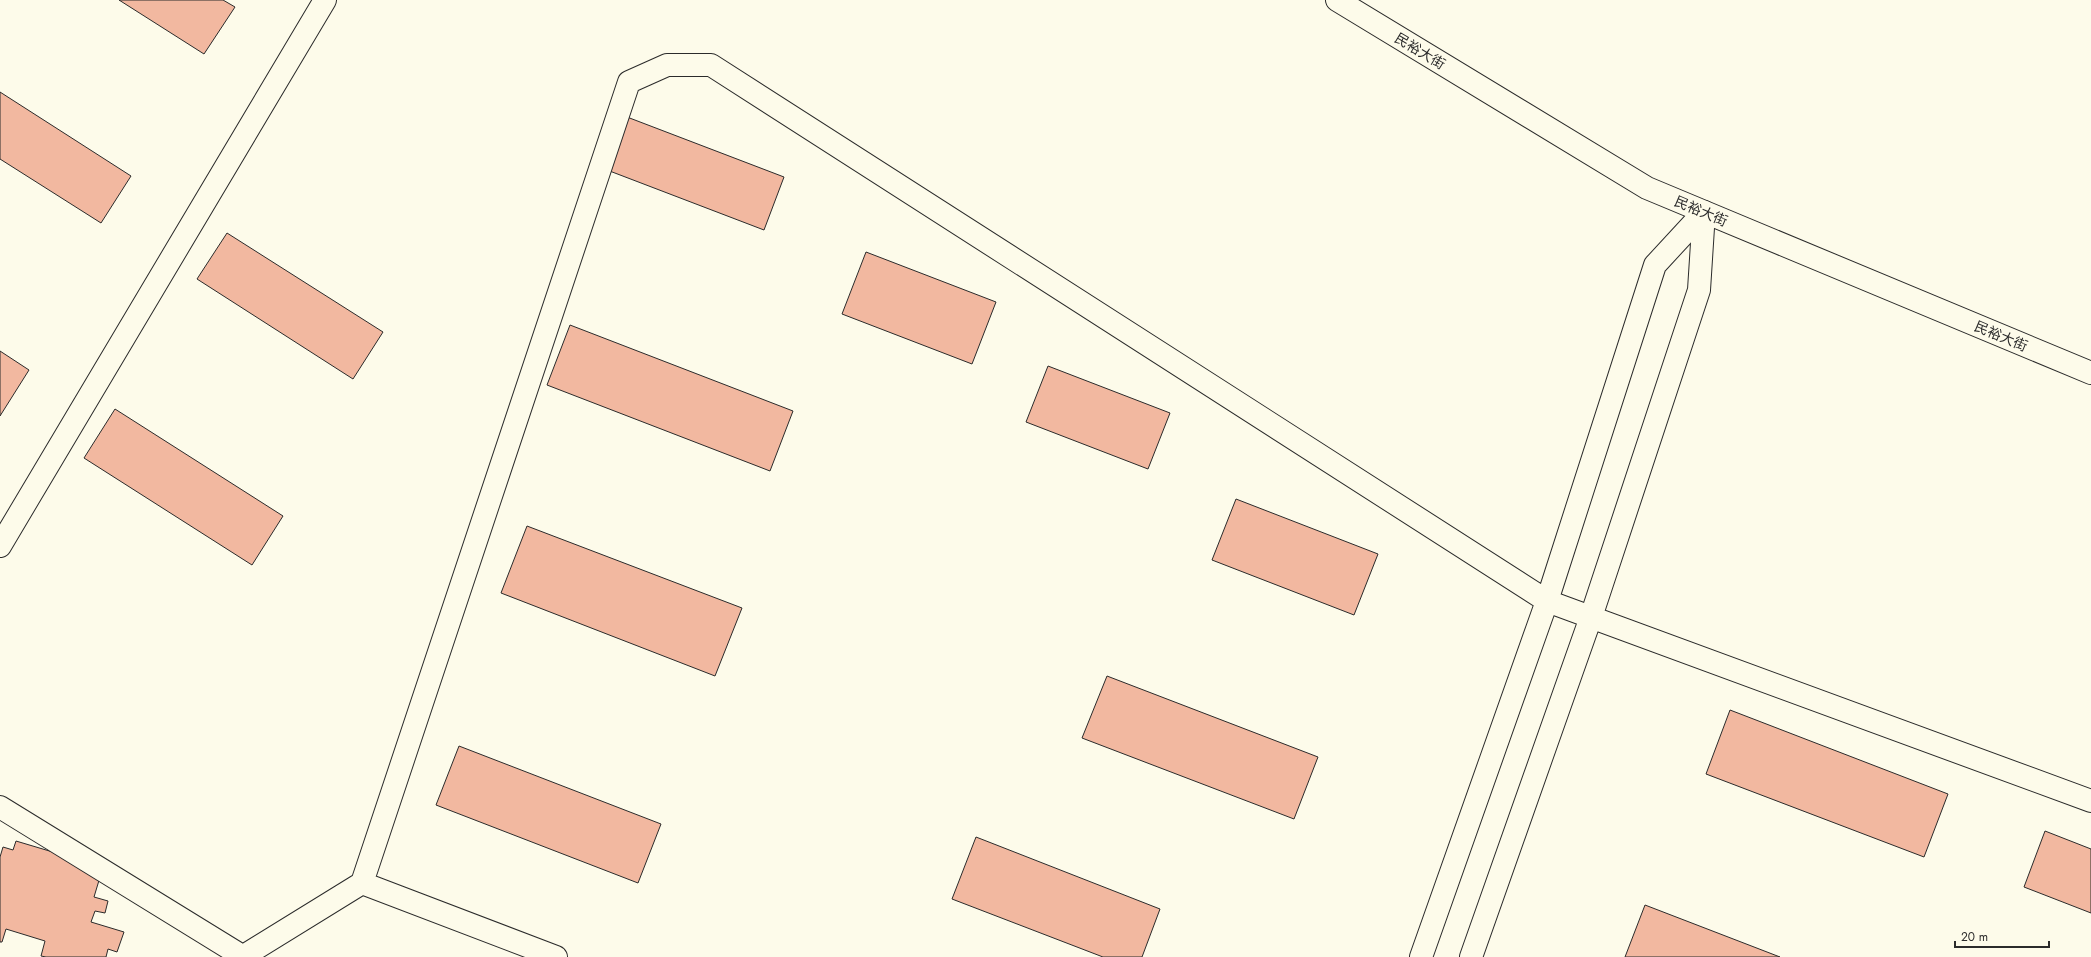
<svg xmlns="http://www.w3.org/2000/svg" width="2091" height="957" font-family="Jost,'Noto Sans SC',sans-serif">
  <rect width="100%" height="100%" fill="#fdfbea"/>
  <path fill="#f2b8a0" stroke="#2b2b2b" d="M119,0H223L235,7L204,54Z
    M0,92L131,176L101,223L0,159Z
    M627,117L784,177L764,230L607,170Z
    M227,233L383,332L353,379L197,279Z
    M866,252L996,302L972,364L842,314Z
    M570,325L793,411L770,471L547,385Z
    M0,351L29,370L0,416Z
    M1048,366L1170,413L1148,469L1026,422Z
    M115,409L283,516L252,565L84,458Z
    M1236,499L1378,554L1354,615L1212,560Z
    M527,526L742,608L715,676L501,593Z
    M1107,676L1318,757L1294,819L1082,738Z
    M1730,710L1948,794L1924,857L1706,774Z
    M459,746L661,824L638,883L436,805Z
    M2045,831L2091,849V913L2024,887Z
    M976,837L1160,909L1142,957H1103L952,899Z
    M16,841L103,867L94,897L108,901L105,913L95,911L91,922L124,932L117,952L108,949L106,957H46L41,956L45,941L6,929L2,942H0V857L3,847L13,850Z
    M1645,905L1780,957H1625Z"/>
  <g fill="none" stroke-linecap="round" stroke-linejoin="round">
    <defs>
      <path id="minor" d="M0,546L325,0
        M0,807L242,956
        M362,883L556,957
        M242,957L362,883L629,82L667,65H711L1547,601L2091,801
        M1421,957L1547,601L1655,265L1704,212
        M1471,957L1591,617L1699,290L1704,212"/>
      <path id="major" d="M1337,0L1647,188L2091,373"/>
    </defs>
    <use href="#minor" stroke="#2b2b2b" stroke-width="24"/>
    <use href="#major" stroke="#2b2b2b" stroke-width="24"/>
    <use href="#minor" stroke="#fdfbea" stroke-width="22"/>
    <use href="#major" stroke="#fdfbea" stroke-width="22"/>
  </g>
  <g text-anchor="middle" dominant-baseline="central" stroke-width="3" stroke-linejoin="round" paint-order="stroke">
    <g font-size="14" fill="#2b2b2b" stroke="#fdfbea">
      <text transform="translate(1420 51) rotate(31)">民裕大街</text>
      <text transform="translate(1701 211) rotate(23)">民裕大街</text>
      <text transform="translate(2001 336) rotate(23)">民裕大街</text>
    </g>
  </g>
  <path d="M1955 941v6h94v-6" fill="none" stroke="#2b2b2b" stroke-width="2"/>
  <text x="1961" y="941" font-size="12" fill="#2b2b2b" stroke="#fdfbea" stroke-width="3" paint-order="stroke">20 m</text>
</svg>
